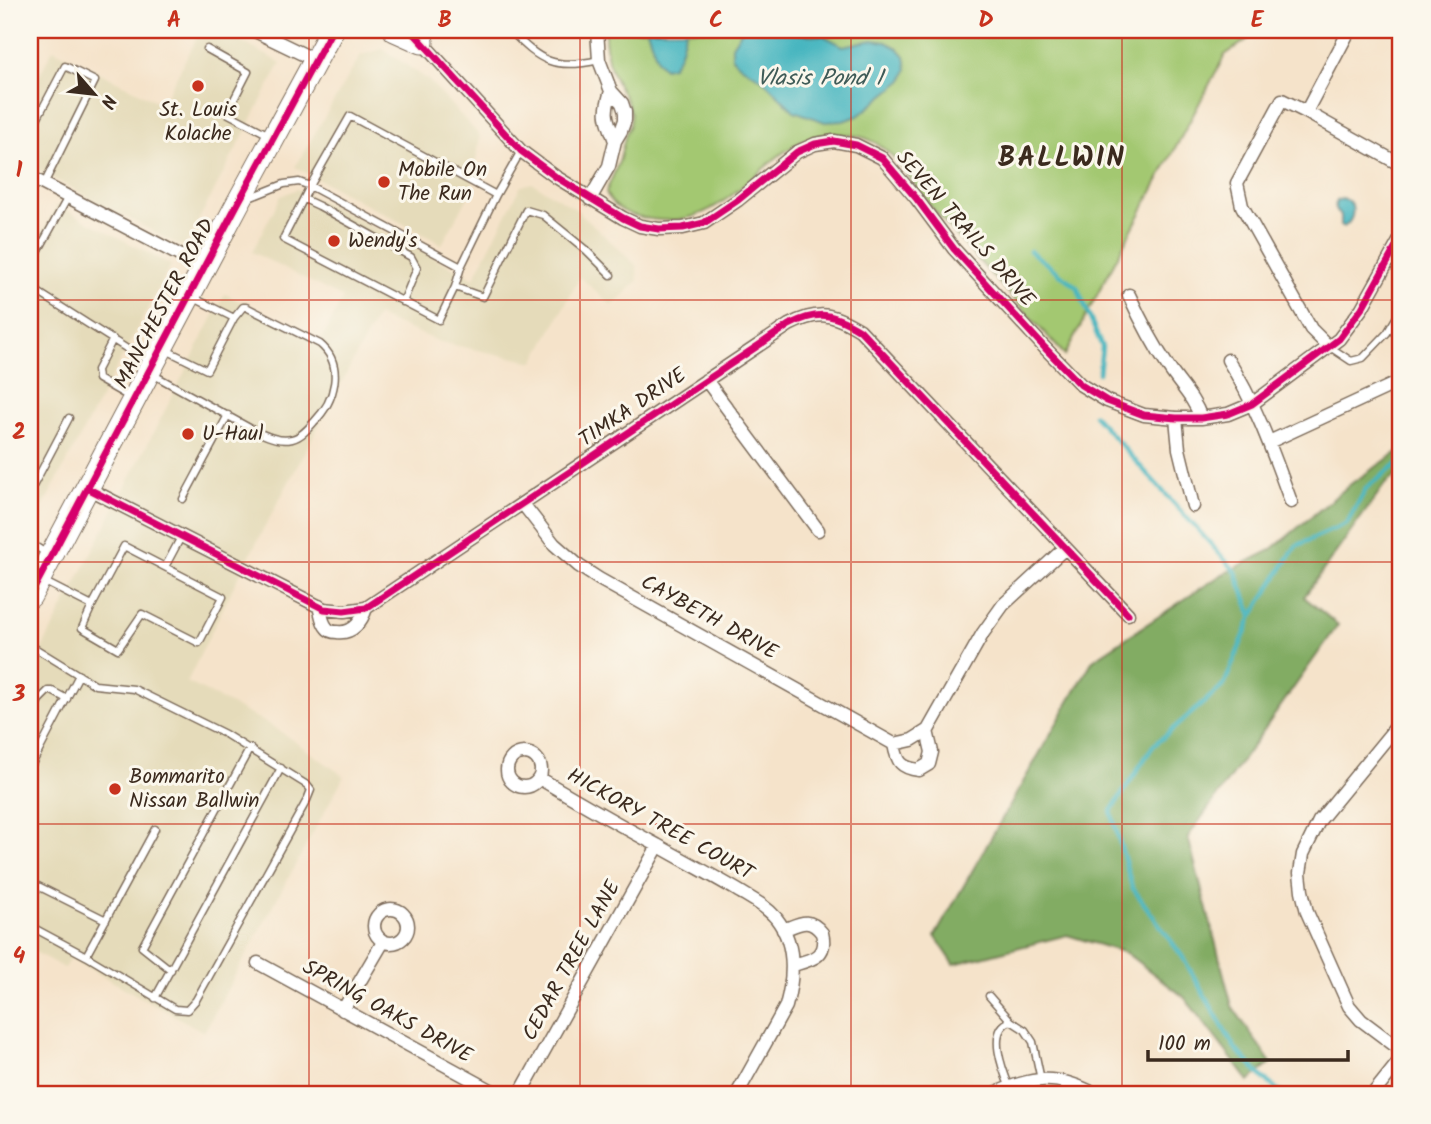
<svg xmlns="http://www.w3.org/2000/svg" width="1431" height="1124" font-family="Kalam,sans-serif">
  <rect width="100%" height="100%" fill="#fbf7ec"/>
  <filter id="ink" filterUnits="userSpaceOnUse"><feTurbulence type="fractalNoise" baseFrequency=".0143" numOctaves="2"/><feDisplacementMap in="SourceGraphic" scale="14" xChannelSelector="R" yChannelSelector="G"/><feConvolveMatrix kernelMatrix="1 2 1 2 8 2 1 2 1" color-interpolation-filters="sRGB"/></filter>
  <filter id="wash" filterUnits="userSpaceOnUse"><feTurbulence type="fractalNoise" baseFrequency=".00686" numOctaves="4" result="noise"/><feDisplacementMap in="SourceGraphic" scale="28" xChannelSelector="R" yChannelSelector="G"/><feGaussianBlur stdDeviation="1.57" result="paint"/><feColorMatrix in="noise" values="0 0 0 0 0 0 0 0 0 0 0 0 0 0 0 0 0 1.4 0 .05"/><feComposite in="paint" operator="in"/></filter>
  <g filter="url(#wash)">
    <rect width="100%" height="100%" fill="#f5e3ca"/>
    <path fill="#e5dbba" d="M201,30H219L281,63L185,246L177,244L30,166V93L53,49L162,104Z
      M383,49L429,81L480,136L471,192L442,244L295,167L361,55Z
      M532,183L576,209L637,266L638,281L612,306L580,277L534,362L440,342L377,316L234,585L187,682L272,726L344,776L204,1032L70,958L64,968L30,949V672L225,294L321,341L343,298L252,252L281,196L297,189L474,278L521,186Z
      M57,205L171,265L30,531V257Z"/>
    <path fill="#a3c871" stroke="#6f7948" stroke-width="2" d="M605,30H1261L1225,55L1065,355C1036,324 1008,292 979,261C963,242 945,224 930,205C912,184 899,156 874,142C862,135 847,134 833,134C810,134 793,145 776,158C732,194 700,234 637,216C624,213 610,205 606,192L619,162L626,133L630,125L631,114L627,102L614,77L608,61L605,40Z"/>
    <path fill="#82ac63" stroke="#5e6b40" stroke-width="2" d="M1401,450V472L1385,484L1304,597L1338,625L1188,837L1232,1006L1271,1063L1249,1081L1184,997L1126,953L1067,935L954,964L935,936L1093,660L1221,575L1271,550L1352,483Z"/>
    <path fill="#47b6c0" stroke="#41706f" stroke-width="2" d="M647,30H686L679,56L672,66L664,68L658,62Z
      M742,30H787L800,34L824,36L843,46L873,40L886,42L898,48L905,56L907,69L903,80L858,116L843,121L825,122L794,111L762,79L741,66L732,58V46Z
      M1341,199C1357,201 1355,219 1344,227L1341,225V216C1335,211 1333,208 1337,201Z"/>
    <g fill="none" stroke-linecap="round" stroke-linejoin="round">
      <path stroke="#47b6c0" stroke-width="4.5" d="M1030,251L1077,287L1102,347L1099,373
        M1094,415L1236,572L1252,616L1224,685L1153,746L1111,811L1132,887L1182,956L1235,1048L1264,1079L1283,1094
        M1252,616L1296,546L1347,523L1367,487L1401,461"/>
    </g>
  </g>
  <g filter="url(#ink)">
    <g fill="none" stroke-linecap="round" stroke-linejoin="round">
      <defs>
        <path id="lane" d="M510,30C540,62 555,70 599,60
          M207,49L248,72L227,113L269,135
          M30,132L65,66L95,81L44,184
          M496,195L350,116L310,186L283,239L439,320L455,287L461,267L496,195L521,151
          M249,198L284,184L299,182L310,186L461,267
          M304,199L319,206L411,257L417,268L403,302
          M30,266L68,197
          M30,287L132,352L150,361
          M455,287L483,297L526,210L543,215L586,250L611,275
          M113,339L97,370L98,379L131,398
          M1330,347L1351,361L1363,358L1387,333L1401,310
          M164,349L207,370L234,318
          M154,375L255,431C267,436 279,442 292,439C301,437 308,429 314,422C335,401 345,365 320,344L246,307H243L234,318L194,298
          M30,492L69,418
          M183,499L228,415
          M30,543L46,553
          M165,567L181,537
          M43,581L92,606L124,546L223,597L199,643L142,614L118,649L82,628L92,606
          M30,645L95,685L134,689L225,734L307,785L311,790L307,800L196,1000L187,1010L175,1009L86,956L30,926
          M30,718L39,700L48,691H52L67,699
          M30,768L79,675
          M30,882L106,920
          M86,956L155,829
          M171,970L142,947L250,748
          M989,996L1011,1021L1025,1030L1033,1042L1041,1080
          M155,998L281,768
          M1010,1088C1003,1071 986,1029 1011,1021"/>
        <path id="street" d="M253,30L315,60
          M418,38L521,151L556,177L623,218L640,226L659,229L683,228L704,223L738,200L797,152L815,144L834,141L856,145L882,158L916,198L954,249L1045,348L1081,385L1107,401L1144,415L1176,418H1201L1228,414L1252,404L1339,339L1362,308L1401,238
          M611,91C603,117 607,117 615,141
          M1306,112L1401,165
          M30,177L204,268
          M590,199L609,166L615,141L621,131L625,120V112L622,103L611,91L599,60L597,30
          M1129,295C1141,321 1153,344 1169,368C1180,385 1194,398 1201,418
          M1329,347L1311,329L1242,206L1237,183L1282,100L1306,112L1349,31
          M1228,360C1256,404 1273,453 1291,502
          M706,380L818,530
          M1176,418L1179,449L1193,506
          M1269,442L1401,381
          M87,488L324,609L344,611L366,608L789,325C819,310 832,313 860,330L1128,614
          M523,504L554,544L579,566L599,579L894,744L912,740L928,730L983,633L1003,605L1065,548
          M319,606C321,613 322,623 327,628C329,631 334,632 337,632C353,634 362,621 366,608
          M1401,721L1319,821L1303,854L1300,873L1302,891L1307,912L1349,1006L1361,1020L1401,1050
          M894,744C897,762 901,768 919,770L929,764L932,752L927,731
          M507 770a17 17 0 1 1 34 0a17 17 0 1 1-34 0Z
          M539,778C578,801 617,824 657,845C683,860 710,874 737,890C750,898 765,905 776,918C796,943 794,977 786,1006L737,1094
          M374 926a17 17 0 1 1 34 0a17 17 0 1 1-34 0Z
          M783,930C799,924 809,916 822,933C828,957 811,960 793,965
          M258,963L498,1094
          M343,1010L383,942
          M520,1094L658,846
          M993,1094C1034,1077 1054,1073 1095,1094
          M1373,1094L1401,1059"/>
        <path id="highway" d="M395,30L422,42
          M30,596L238,203L332,30"/>
      </defs>
      <use href="#lane" stroke="#7c6b5a" stroke-width="9"/>
      <use href="#street" stroke="#7c6b5a" stroke-width="15"/>
      <use href="#highway" stroke="#7c6b5a" stroke-width="25"/>
      <use href="#lane" stroke="#fff" stroke-width="6"/>
      <use href="#street" stroke="#fff" stroke-width="12"/>
      <use href="#highway" stroke="#fff" stroke-width="23"/>
      <defs>
        <path id="cycleway" d="M411,30L521,151L556,177L623,218L640,226L659,229L683,228L704,223L738,200L797,152L815,144L834,141L856,145L882,158L916,198L954,249L1045,348L1081,385L1107,401L1144,415L1176,418H1201L1228,414L1252,404L1339,339L1362,308L1401,238
          M87,488L324,609L344,611L366,608L789,325C819,310 832,313 860,330L1128,614
          M30,596L238,203L332,30"/>
      </defs>
      <use href="#cycleway" stroke="#fbf7ec" stroke-width="11"/>
      <use href="#cycleway" stroke="#d6006c" stroke-width="7"/>
    </g>
  </g>
  <path fill="none" stroke="#c8321e" stroke-width="2" stroke-opacity="0.55" d="M309,30V1094M580,30V1094M851,30V1094M1122,30V1094M30,300H1401M30,562H1401M30,824H1401"/>
  <g fill="#c8321e" stroke="#fbf7ec" stroke-width="2.5">
    <circle cx="198" cy="86" r="7"/>
    <circle cx="384" cy="182" r="7"/>
    <circle cx="334" cy="241" r="7"/>
    <circle cx="188" cy="434" r="7"/>
    <circle cx="115" cy="789" r="7"/>
  </g>
  <g text-anchor="middle" dominant-baseline="central" stroke-width="6" stroke-linejoin="round" paint-order="stroke">
    <g font-size="21" fill="#3b2a1e" stroke="#fbf7ec" text-anchor="start">
      <text x="198" y="110" text-anchor="middle">St. Louis<tspan x="198" dy="24">Kolache</tspan></text>
      <text x="398" y="170">Mobile On<tspan x="398" dy="24">The Run</tspan></text>
      <text x="348" y="241">Wendy's</text>
      <text x="202" y="434">U-Haul</text>
      <text x="129" y="777">Bommarito<tspan x="129" dy="24">Nissan Ballwin</tspan></text>
    </g>
    <g font-size="21" fill="#3b2a1e" stroke="#fbf7ec">
      <text transform="translate(965 229) rotate(49)">SEVEN TRAILS DRIVE</text>
      <text transform="translate(165 304) rotate(-62)">MANCHESTER ROAD</text>
      <text transform="translate(633 408) rotate(-34)">TIMKA DRIVE</text>
      <text transform="translate(709 618) rotate(29)">CAYBETH DRIVE</text>
      <text transform="translate(660 825) rotate(29)">HICKORY TREE COURT</text>
      <text transform="translate(572 961) rotate(-61)">CEDAR TREE LANE</text>
      <text transform="translate(387 1012) rotate(29)">SPRING OAKS DRIVE</text>
    </g>
    <g font-size="23" font-style="italic" fill="#3f5b57" stroke="#fbf7ec">
      <text x="820" y="79">Vlasis Pond 1</text>
    </g>
    <g font-size="28" font-weight="bold" letter-spacing="2" fill="#3b2a1e" stroke="#fbf7ec">
      <text x="1062" y="158">BALLWIN</text>
    </g>
  </g>
  <rect width="1431" height="1124" fill="none" stroke="#fbf7ec" stroke-width="77"/>
  <g transform="translate(94 94) rotate(118)" stroke="#fbf7ec" stroke-width="5" paint-order="stroke">
  <path d="M0-5L12 26L0 18L-12 26Z" fill="#3b2a1e"/>
  <text y="-10" font-size="19" font-weight="bold" text-anchor="middle" fill="#3b2a1e">N</text>
  </g>
  <path d="M1148 1050v10h200v-10" fill="none" stroke="#3b2a1e" stroke-width="3.5"/>
  <text x="1158" y="1050" font-size="21" fill="#3b2a1e" stroke="#fbf7ec" stroke-width="5" paint-order="stroke">100 m</text>
  <rect x="38" y="38" width="1354" height="1048" fill="none" stroke="#c8321e" stroke-width="2.5"/>
  <g font-size="23" text-anchor="middle" font-weight="bold" fill="#c8321e">
    <text x="174" y="27">A</text>
    <text x="445" y="27">B</text>
    <text x="716" y="27">C</text>
    <text x="986" y="27">D</text>
    <text x="1257" y="27">E</text>
    <text x="19" y="177">1</text>
    <text x="19" y="439">2</text>
    <text x="19" y="701">3</text>
    <text x="19" y="963">4</text>
  </g>
</svg>
